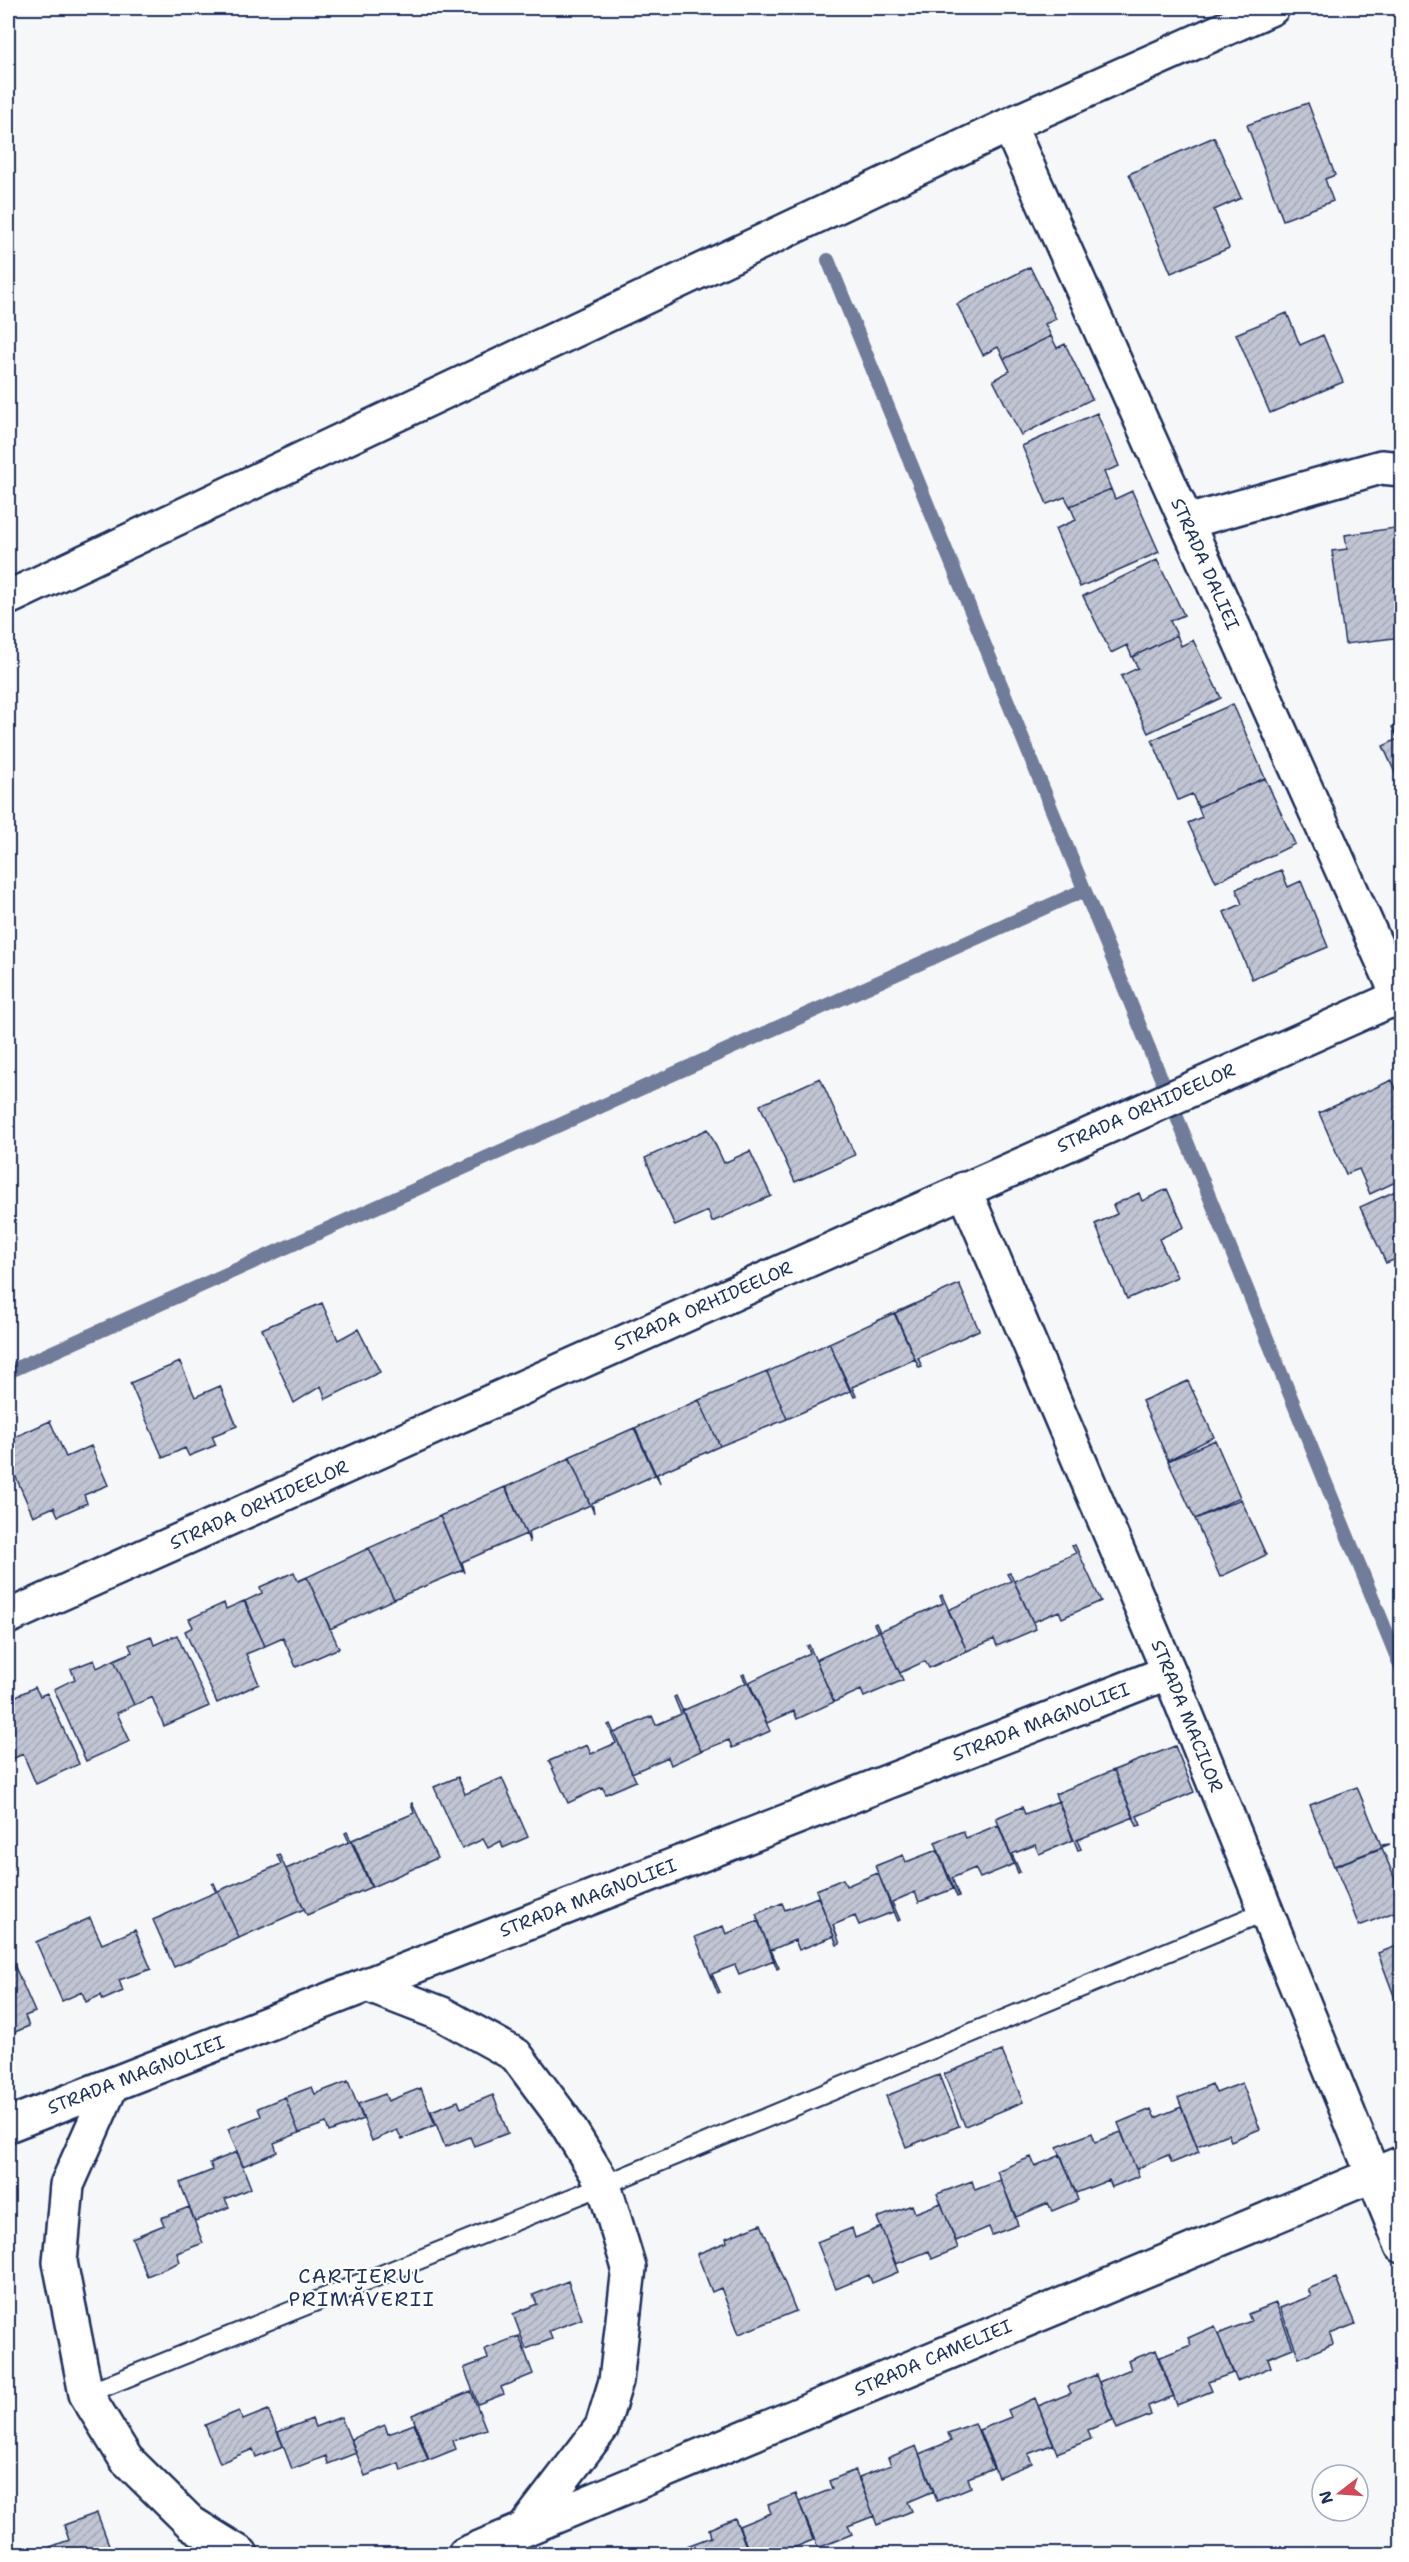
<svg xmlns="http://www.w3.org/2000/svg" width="1409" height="2562" font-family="'Shantell Sans',sans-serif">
  <defs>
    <pattern id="building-hatch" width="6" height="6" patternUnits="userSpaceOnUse" patternTransform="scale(1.5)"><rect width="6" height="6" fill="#c0c4d3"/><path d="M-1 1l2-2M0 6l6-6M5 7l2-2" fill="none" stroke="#a4a9b8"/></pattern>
  </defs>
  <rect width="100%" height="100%" fill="#f6f7f9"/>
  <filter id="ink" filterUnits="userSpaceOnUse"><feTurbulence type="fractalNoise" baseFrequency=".0167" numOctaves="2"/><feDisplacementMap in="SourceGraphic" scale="12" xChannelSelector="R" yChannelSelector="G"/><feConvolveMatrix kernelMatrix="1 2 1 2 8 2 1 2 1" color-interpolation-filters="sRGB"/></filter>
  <g filter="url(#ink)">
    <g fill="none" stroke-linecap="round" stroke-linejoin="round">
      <path stroke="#707c99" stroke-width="14" d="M828,260L1402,1670
        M8,1372L1084,890"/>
    </g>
    <path fill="url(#building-hatch)" stroke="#1b2f5e" stroke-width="1.5" d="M1308,103L1335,175L1325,179L1333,201L1283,220L1247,125Z
      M1214,137L1241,198L1214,210L1229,248L1171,273L1129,174Z
      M1030,267L1056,319L1045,324L1051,336L1004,359L998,347L983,355L957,304Z
      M1287,313L1300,345L1323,335L1343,382L1270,413L1236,334Z
      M1051,336L1057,348L1065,344L1092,399L1021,435L993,380L1010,371L1004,359Z
      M1097,413L1119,466L1104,472L1111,489L1070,506L1065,497L1047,504L1022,446Z
      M1111,489L1115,499L1132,491L1159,552L1080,587L1055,529L1076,520L1070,506Z
      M1395,528L1398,550L1402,549V602H1400L1402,637L1345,644L1332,551L1347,549L1345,535Z
      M1157,560L1184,615L1170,621L1177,635L1132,657L1127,645L1111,653L1083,596Z
      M1177,635L1181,646L1193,640L1221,698L1148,733L1121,676L1138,668L1132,657Z
      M1233,704L1265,778L1198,807L1192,794L1178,800L1152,740Z
      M1402,722V783L1400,784L1383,746L1398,739L1392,727Z
      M1265,778L1295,844L1216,882L1188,823L1202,817L1198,807Z
      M1281,870L1288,887L1301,881L1328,947L1252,979L1224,912L1242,904L1236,889Z
      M820,1078L855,1155L795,1182L760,1105Z
      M1392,1080L1402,1101V1179L1370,1194L1359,1169L1346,1174L1319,1113Z
      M708,1129L724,1163L750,1151L771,1196L712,1222L708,1211L675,1226L645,1158Z
      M1402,1188V1259L1401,1257L1386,1263L1360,1207Z
      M1167,1189L1184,1227L1159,1239L1177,1277L1127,1299L1095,1224L1117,1214L1113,1205L1139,1193L1142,1201Z
      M959,1284L979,1330L918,1358L922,1367L919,1368L895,1313Z
      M1402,1285V1303L1394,1288Z
      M322,1303L338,1340L358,1329L380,1372L326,1399L321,1386L294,1403L262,1329Z
      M894,1313L915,1359L852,1387L856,1396L854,1397L829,1343Z
      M829,1343L850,1391L787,1419L767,1372Z
      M180,1362L195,1397L220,1386L237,1426L212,1436L216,1445L189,1456L185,1448L163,1458L130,1383Z
      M767,1372L787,1419L720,1446L699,1400Z
      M1188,1381L1214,1437L1168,1460L1142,1401Z
      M699,1400L720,1446L657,1474L660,1484L635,1428Z
      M50,1421L66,1457L91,1446L108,1485L84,1495L87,1503L58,1516L54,1507L33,1516L8,1459V1440Z
      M634,1428L655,1475L592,1503L594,1513L569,1457Z
      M1215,1440L1240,1497L1195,1519L1168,1461Z
      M570,1458L590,1505L528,1532L530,1543L506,1487Z
      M505,1487L526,1534L462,1562L465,1573L440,1516Z
      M1241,1499L1266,1555L1220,1577L1195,1519Z
      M440,1516L463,1570L394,1599L369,1548Z
      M1075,1545L1101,1601L1062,1618L1059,1611L1033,1622L1014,1581L1076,1553L1072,1546Z
      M369,1548L394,1599L330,1629L307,1577Z
      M294,1572L298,1581L307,1577L339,1648L296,1667L283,1638L265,1646L245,1601L262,1593L260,1587Z
      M1010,1573L1036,1629L997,1646L994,1639L967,1651L948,1610L1011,1581L1007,1574Z
      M942,1595L967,1651L929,1668L925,1661L900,1673L880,1631L943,1603L940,1596Z
      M244,1601L265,1646L246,1654L259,1684L217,1703L185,1631L193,1627L189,1619L224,1603L226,1609Z
      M876,1623L903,1680L864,1697L861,1690L834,1702L816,1660L878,1632L874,1624Z
      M177,1635L209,1706L164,1726L152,1697L134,1705L114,1660L132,1652L129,1645L151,1636L154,1645Z
      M809,1645L834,1702L797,1719L794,1711L767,1723L749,1682L810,1653L807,1646Z
      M94,1660L97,1668L114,1660L134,1705L117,1713L130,1741L86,1761L54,1689L75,1679L71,1669Z
      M744,1674L770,1731L732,1748L729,1740L701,1751L682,1711L746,1683L742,1675Z
      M35,1687L40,1696L47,1693L79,1764L36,1784L23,1754L8,1761V1700Z
      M676,1696L701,1751L671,1765L668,1757L632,1773L614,1733L652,1716L656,1725L681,1714L674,1697Z
      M610,1724L636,1781L606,1794L602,1787L568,1803L549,1761L587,1745L591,1754L616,1743L608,1725Z
      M1175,1746L1194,1792L1137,1816L1141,1825L1137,1826L1114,1770Z
      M1114,1770L1134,1817L1077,1840L1081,1849L1078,1850L1055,1794Z
      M458,1777L465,1794L502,1778L528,1837L503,1848L501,1841L488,1848L483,1839L462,1849L434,1787Z
      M1357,1787L1381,1845L1390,1844L1334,1866L1310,1805Z
      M1059,1801L1073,1840L1039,1854L1035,1845L1012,1854L1020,1872L1018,1873L996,1818L1022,1807L1025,1814Z
      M412,1803L437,1858L372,1887L352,1840L414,1813L411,1804Z
      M998,1825L1014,1864L980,1878L975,1868L952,1878L959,1896L957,1897L935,1842L963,1831L966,1838Z
      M347,1832L371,1887L307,1915L286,1869L349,1842L345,1833Z
      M1382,1848L1402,1896V1909L1359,1926L1335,1866Z
      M937,1850L953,1889L919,1902L915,1892L892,1902L900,1920L898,1921L875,1866L903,1855L906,1862Z
      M279,1854L304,1909L239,1938L218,1891L281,1864L277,1855Z
      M878,1873L893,1912L859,1925L855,1916L833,1925L840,1944L837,1945L816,1890L843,1879L846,1886Z
      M214,1883L239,1938L174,1967L153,1920L216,1892L212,1884Z
      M818,1897L834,1936L799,1950L795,1940L771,1950L779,1968L777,1969L756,1914L782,1903L785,1910Z
      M90,1918L102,1944L135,1930L151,1969L119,1980L123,1991L103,2000L101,1995L86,2002L82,1992L62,2001L36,1942Z
      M758,1921L774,1960L739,1974L735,1965L712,1974L720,1992L718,1993L695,1937L723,1926L726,1934Z
      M1402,1944V2017L1378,1953Z
      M8,1951L35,2012L25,2016L29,2026L8,2035Z
      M1002,2051L1023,2102L965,2126L944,2074Z
      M939,2075L959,2126L906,2147L886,2096Z
      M348,2081L363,2119L329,2132L326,2123L299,2133L285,2097L312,2087L315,2094Z
      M1242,2083L1260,2129L1231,2141L1228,2134L1197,2146L1178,2098L1212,2084L1216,2093Z
      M421,2088L435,2125L402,2139L397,2130L372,2141L358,2104L385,2094L388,2101Z
      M493,2095L508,2133L474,2146L470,2137L445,2147L431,2111L458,2101L461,2108Z
      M285,2097L299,2133L274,2143L277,2152L243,2166L228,2129L261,2116L258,2108Z
      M1181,2107L1199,2152L1172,2163L1168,2155L1136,2169L1118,2123L1151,2109L1155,2118Z
      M1121,2132L1139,2176L1112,2187L1109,2180L1076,2193L1057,2147L1092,2133L1095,2142Z
      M237,2152L251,2188L225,2199L229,2207L195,2221L180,2183L213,2170L210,2163Z
      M1061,2155L1078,2200L1052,2211L1048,2203L1016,2217L997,2171L1031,2157L1035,2166Z
      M1001,2180L1018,2225L992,2235L989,2227L956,2241L937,2194L972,2181L975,2190Z
      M941,2203L958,2248L932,2259L929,2251L896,2264L877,2218L912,2205L915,2213Z
      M189,2207L203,2243L177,2253L180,2262L147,2276L132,2238L164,2225L161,2218Z
      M761,2224L796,2311L739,2334L721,2288L712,2292L697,2254L727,2242L726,2238Z
      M881,2227L898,2272L872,2283L869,2275L836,2289L817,2242L852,2228L855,2238Z
      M1336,2278L1355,2324L1330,2334L1333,2344L1299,2358L1280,2308L1311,2296L1308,2289Z
      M568,2281L582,2319L549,2331L552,2339L526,2349L513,2314L537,2304L533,2295Z
      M1276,2303L1293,2348L1268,2358L1271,2367L1237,2381L1218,2334L1251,2321L1248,2314Z
      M1215,2326L1233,2373L1208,2382L1212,2391L1177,2405L1158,2358L1191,2345L1188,2338Z
      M519,2336L533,2374L501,2387L504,2394L478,2404L464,2368L488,2359L485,2349Z
      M1156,2350L1174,2396L1148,2406L1151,2415L1117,2429L1099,2382L1131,2369L1128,2361Z
      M1096,2375L1113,2420L1088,2430L1091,2439L1057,2453L1038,2406L1071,2393L1068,2386Z
      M471,2391L486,2429L453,2441L456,2449L429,2460L412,2415Z
      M1035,2398L1054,2444L1028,2454L1032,2463L998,2477L979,2430L1011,2417L1008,2410Z
      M268,2410L283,2446L256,2457L253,2449L220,2463L205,2425L239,2411L243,2420Z
      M341,2417L356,2453L328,2464L326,2456L292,2469L278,2432L312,2419L315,2427Z
      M975,2423L993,2468L968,2478L971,2487L937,2501L919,2454L951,2441L948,2433Z
      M414,2424L428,2460L401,2471L399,2463L365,2476L351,2439L385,2425L388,2434Z
      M916,2446L934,2491L908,2502L912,2511L877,2525L859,2477L891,2465L888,2458Z
      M855,2470L874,2516L848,2526L852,2534L818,2548L799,2502L832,2489L829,2481Z
      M796,2494L813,2540L788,2550L790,2554H750L739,2526L771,2513L768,2505Z
      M97,2513L111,2550L119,2547L122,2554H53L50,2547L69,2540L64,2525Z
      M735,2518L749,2554H681L679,2549L711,2537L709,2529Z"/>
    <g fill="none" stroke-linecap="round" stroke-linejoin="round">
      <defs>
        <path id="lane" d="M86,2394L604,2185L1266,1911"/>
        <path id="street" d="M1009,125L1402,1004
          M1187,522L1381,467L1402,469
          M8,598L1009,125L1272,8
          M964,1189L1169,1672L1402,2246
          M8,1617L1398,997
          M367,1985L442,2014L516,2055L563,2118L604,2185L629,2268L616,2381L602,2427L524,2529
          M111,2086L67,2185L60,2262L86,2394L126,2459L191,2523L241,2554
          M8,2125L1169,1672
          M465,2554L1402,2163"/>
      </defs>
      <use href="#lane" stroke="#1b2f5e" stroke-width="22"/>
      <use href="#street" stroke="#1b2f5e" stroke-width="38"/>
      <use href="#lane" stroke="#fff" stroke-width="18"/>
      <use href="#street" stroke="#fff" stroke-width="33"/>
    </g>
  </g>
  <g text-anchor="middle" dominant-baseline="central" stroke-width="4.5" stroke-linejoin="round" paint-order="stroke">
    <g font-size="18" fill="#1b2f5e" stroke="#fff">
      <text transform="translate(1205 564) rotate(66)">STRADA DALIEI</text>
      <text transform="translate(1146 1108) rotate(-24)">STRADA ORHIDEELOR</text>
      <text transform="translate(703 1306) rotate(-24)">STRADA ORHIDEELOR</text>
      <text transform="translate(259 1505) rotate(-24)">STRADA ORHIDEELOR</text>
      <text transform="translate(1187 1716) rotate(68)">STRADA MACILOR</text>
      <text transform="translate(1041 1722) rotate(-21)">STRADA MAGNOLIEI</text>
      <text transform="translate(588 1898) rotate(-21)">STRADA MAGNOLIEI</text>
      <text transform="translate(136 2075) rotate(-21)">STRADA MAGNOLIEI</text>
      <text transform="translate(933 2358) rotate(-23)">STRADA CAMELIEI</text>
    </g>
    <g font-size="20" letter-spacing="1.5" fill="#1b2f5e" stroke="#fff">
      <text x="362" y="2276">CARTIERUL<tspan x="362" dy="23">PRIMĂVERII</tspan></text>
    </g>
  </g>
  <rect width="1409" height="2562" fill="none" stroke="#fff" stroke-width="30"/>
  <rect x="15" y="15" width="1379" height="2532" fill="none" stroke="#1b2f5e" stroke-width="2" filter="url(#ink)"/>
  <g transform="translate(1340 2493) rotate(253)"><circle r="28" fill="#ffffff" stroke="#a4acbf" stroke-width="1.5"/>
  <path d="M0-4.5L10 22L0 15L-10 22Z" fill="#d1495b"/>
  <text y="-9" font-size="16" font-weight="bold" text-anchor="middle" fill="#1b2f5e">N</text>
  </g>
</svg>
